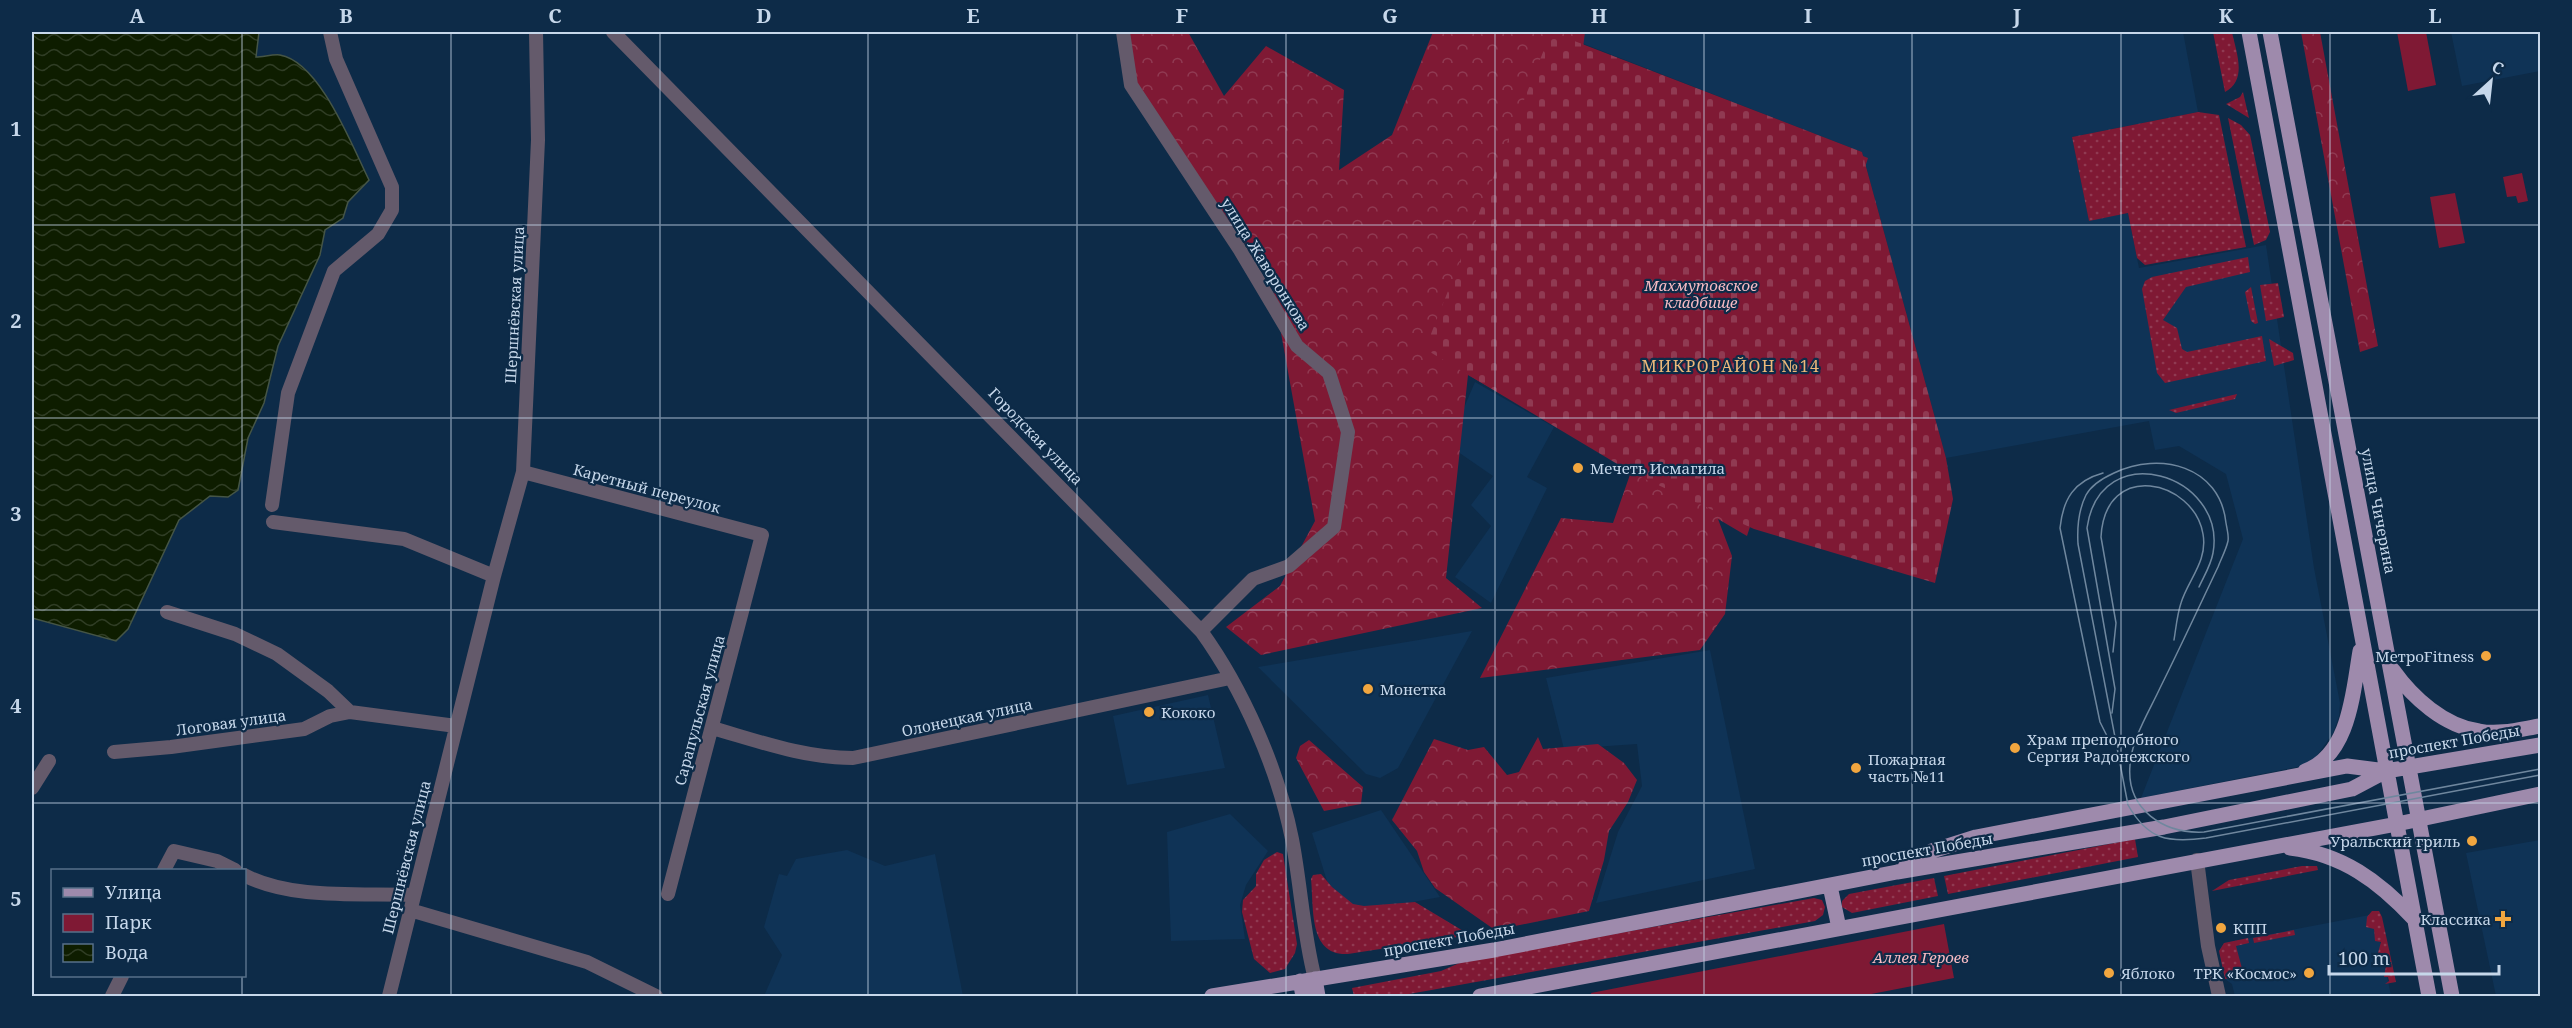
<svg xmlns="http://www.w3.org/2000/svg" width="2572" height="1028" font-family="'Noto Serif',serif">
  <defs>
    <pattern id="grass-dots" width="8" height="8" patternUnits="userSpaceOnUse" patternTransform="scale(1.5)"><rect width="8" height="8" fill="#7f1934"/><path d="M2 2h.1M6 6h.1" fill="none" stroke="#903a52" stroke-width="1.8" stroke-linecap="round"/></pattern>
    <pattern id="forest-crowns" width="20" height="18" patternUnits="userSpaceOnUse" patternTransform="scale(1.5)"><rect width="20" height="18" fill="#7f1934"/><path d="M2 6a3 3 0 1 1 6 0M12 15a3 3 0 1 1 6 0" fill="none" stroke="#903a52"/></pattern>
    <pattern id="cemetery-stones" width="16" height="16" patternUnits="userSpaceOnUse" patternTransform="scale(1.5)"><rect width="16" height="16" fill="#7f1934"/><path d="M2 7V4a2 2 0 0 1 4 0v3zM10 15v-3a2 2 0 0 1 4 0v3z" fill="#903a52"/></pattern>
    <pattern id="water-waves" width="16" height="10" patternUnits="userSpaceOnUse" patternTransform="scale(1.5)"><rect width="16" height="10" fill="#0e1d00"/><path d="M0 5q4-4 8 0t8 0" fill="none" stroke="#303d25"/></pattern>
  </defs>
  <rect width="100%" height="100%" fill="#0d2b48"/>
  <path fill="#0f3356" d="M1553,32H2183L2198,112L2072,137L2089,220L2128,213L2139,268L2266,245L2314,568L2340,703L2339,716L2333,733L2314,760L2302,766L2141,798L2243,539L2226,474L2179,446L2155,450L2149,421L1946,458L1862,152Z
    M2451,32H2540V71L2462,86Z
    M1475,382L1554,427L1527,477L1547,488L1491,603L1455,577L1491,526L1471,505L1493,476L1448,445Z
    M1472,631L1398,768L1380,778L1366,774L1258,667Z
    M1710,650L1755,869L1596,903L1618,832L1642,786L1637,744L1564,749L1546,678Z
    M1208,695L1225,768L1127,785L1113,716Z
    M1381,810L1440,897L1338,916L1312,833Z
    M1230,814L1268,851L1246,885L1240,905L1245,939L1171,941L1167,832Z
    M2540,840V996H2496L2466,853Z
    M847,850L885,866L935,854L963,996H764L782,955L764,927L779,874L787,876L796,859Z
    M2375,914L2391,996H2235L2232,984L2225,979L2219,951L2224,943Z"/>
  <path fill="url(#grass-dots)" d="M2213,32H2232C2236,52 2248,80 2225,92Z
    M2243,92L2249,118L2226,104L2240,97Z
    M2198,112L2219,115L2246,247L2145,265L2137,258L2128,213L2089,221L2072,137Z
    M2228,118L2241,125L2250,135L2270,232L2266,240L2254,245Z
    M2248,257L2250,272L2186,287L2163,320L2177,328L2182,349L2187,352L2262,336L2266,361L2165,383L2157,373L2142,289L2145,281L2152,277Z
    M2278,283L2284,317L2266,321L2260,285Z
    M2251,287L2258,323L2255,324L2251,321L2245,292Z
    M2269,339L2293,353L2294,360L2274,366Z
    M2237,394L2235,399L2176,413L2169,410Z
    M2135,839L2138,857L1948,894L1944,876Z
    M1277,852L1283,854L1297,944L1295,953L1285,969L1270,973L1254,959L1242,912L1243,900L1256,886V874L1264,860Z
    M2302,866H2317L2318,870L2212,891L2229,880Z
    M1321,874L1332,887L1353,904L1364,906L1415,902L1470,935L1348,954C1308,956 1314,908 1311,879L1313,875Z
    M1934,878L1938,896L1852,913L1842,907V901L1849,894Z
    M1814,898L1822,900L1825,907L1823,915L1815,921L1398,996H1354L1352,988L1441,971L1464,961Z
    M2372,911H2379L2382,917L2396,982L2385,984L2389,981L2388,977H2384L2386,966L2381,965L2380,960L2384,958L2383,953H2378L2381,942L2375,941L2374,929L2366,927L2367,917Z
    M2294,930L2295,935L2254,943L2253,938Z
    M2248,938L2249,943L2236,946L2244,976L2225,979L2219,951L2224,943Z"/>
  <path fill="url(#forest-crowns)" d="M1129,32H1188L1224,96L1266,46L1344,90L1339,170L1392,135L1433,32H1585L1583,48L1868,158L1747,536L1718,519L1732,556L1725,614L1700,650L1480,678L1561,518L1613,523L1632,469L1468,375L1446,578L1482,608L1261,655L1226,627L1280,586L1315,521L1272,283L1127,73Z
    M2301,32H2320L2378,346L2360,352Z
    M1538,737L1543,749L1598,744L1624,763L1637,780L1628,802L1609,831L1604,860L1589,911L1495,930L1435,888L1424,872L1417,851L1392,820L1434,739L1468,750L1484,747L1507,775L1519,772Z
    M1309,740L1363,787L1361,804L1324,811L1296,758L1300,746Z"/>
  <path fill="url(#cemetery-stones)" d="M1551,32L1862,152L1946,458L1953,499L1935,583L1754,529L1634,474L1425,349Z"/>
  <path fill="#7f1934" d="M2397,32H2426L2436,85L2408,91Z
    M2522,173L2528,201L2518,203L2516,196L2507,197L2503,177Z
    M2455,193L2465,243L2439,248L2430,197Z
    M1944,924L1954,978L1861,996H1592L1591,993Z"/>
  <path fill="url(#water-waves)" stroke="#455546" stroke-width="1.5" d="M32,32H259L256,57C263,57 273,54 280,55C320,62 352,146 369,180L348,202L343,218L325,230L320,255L278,346L264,403L248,438L238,490L228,497L210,496L179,520L128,629L116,641L32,618Z"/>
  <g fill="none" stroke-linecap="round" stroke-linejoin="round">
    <path stroke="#645a6b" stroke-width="14" d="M613,32L1201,631C1243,689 1278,769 1292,839C1301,886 1303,933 1315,979
      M1123,32L1131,85L1240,250L1297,346L1329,373L1348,432L1334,527L1289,566L1253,579L1201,631
      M523,472L762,535L668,894
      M272,505L288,393L334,271L378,234L392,210V187L336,59L330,32
      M273,522L404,539L494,576
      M167,612L235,634L277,654L328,691L350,712L456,726
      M712,728C758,741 804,758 853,758L1230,678
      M114,752L171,747L304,729L330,716L350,712
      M32,788L49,761
      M2197,860L2208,946L2219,996
      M164,870L174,851L217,861L235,870
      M244,875C291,900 360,893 413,895
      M410,910L587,962L656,996
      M112,996L122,976
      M389,996L494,576L523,472L538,140L536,32"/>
    <path stroke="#9e8aac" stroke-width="15" d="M2249,32L2429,996
      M2270,32L2452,996
      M2393,670C2413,698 2444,726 2479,731C2499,735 2521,729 2540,726
      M2305,771C2350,755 2353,691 2360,651
      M2290,848C2342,854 2379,881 2414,919
      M1905,867L1932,851L1976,837L2347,766L2386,771
      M1830,886L1839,928
      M1315,979L1318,996
      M1300,981L1303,996
      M1212,996L1494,950L1897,872L2164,827L2352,789L2386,771L2540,745
      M1480,996L2397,824L2540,794"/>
    <path stroke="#6f879e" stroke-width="1.5" d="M2103,473C2074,481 2063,499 2060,528L2100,722L2110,742
      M2113,652L2116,623L2101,537C2105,459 2194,480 2203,534C2208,561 2188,580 2181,603C2177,615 2176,628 2174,640
      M2112,713L2115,689L2087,528C2100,435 2227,474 2213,553C2211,565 2204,576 2199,587
      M2540,769L2204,832C2164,834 2126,810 2130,765C2132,738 2149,712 2160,688C2180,648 2199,607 2218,567C2221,559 2226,550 2228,541C2229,536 2227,529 2226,523C2220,466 2160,451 2114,473C2103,478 2092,484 2086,495C2078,511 2077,527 2078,544L2128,805C2148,840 2168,843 2206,838L2540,775"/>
  </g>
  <path fill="none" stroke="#c6d7ea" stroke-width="1.5" stroke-opacity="0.55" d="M242,32V870M451,32V996M660,32V996M868,32V996M1077,32V996M1286,32V996M1495,32V996M1704,32V996M1912,32V996M2121,32V996M2330,32V996M32,225H2540M32,418H2540M32,610H2540M32,803H2540M242,976V996"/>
  <g fill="#f1a63f" stroke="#0d2b48" stroke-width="2">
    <circle cx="1578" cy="468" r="6"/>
    <circle cx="2486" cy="656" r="6"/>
    <circle cx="1368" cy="689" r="6"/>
    <circle cx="1149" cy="712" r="6"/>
    <circle cx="2015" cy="748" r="6"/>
    <circle cx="1856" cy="768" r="6"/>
    <circle cx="2472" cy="841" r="6"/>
    <path d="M2500 910h6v6h6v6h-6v6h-6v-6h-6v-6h6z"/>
    <circle cx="2221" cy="928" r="6"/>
    <circle cx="2109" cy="973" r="6"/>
    <circle cx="2309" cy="973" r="6"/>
  </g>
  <g text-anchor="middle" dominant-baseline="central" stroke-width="4.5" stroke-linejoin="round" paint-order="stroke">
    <g font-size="15" fill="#c6d7ea" stroke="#0d2b48">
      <text transform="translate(1266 264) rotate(58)">улица Жаворонкова</text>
      <text transform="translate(514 305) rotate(-87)">Шершнёвская улица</text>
      <text transform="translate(1036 436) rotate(46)">Городская улица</text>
      <text transform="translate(647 488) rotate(15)">Каретный переулок</text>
      <text transform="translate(2379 511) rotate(79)">улица Чичерина</text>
      <text transform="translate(699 710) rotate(-75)">Сарапульская улица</text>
      <text transform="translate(967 717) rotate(-12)">Олонецкая улица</text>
      <text transform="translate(231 722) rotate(-8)">Логовая улица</text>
      <text transform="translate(2454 741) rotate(-10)">проспект Победы</text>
      <text transform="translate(1927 849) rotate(-10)">проспект Победы</text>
      <text transform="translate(406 857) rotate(-76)">Шершнёвская улица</text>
      <text transform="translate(1449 939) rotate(-10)">проспект Победы</text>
    </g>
    <g font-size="15" font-style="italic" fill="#f8bbc3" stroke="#0d2b48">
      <text x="1701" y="285">Махмутовское<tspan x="1701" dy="17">кладбище</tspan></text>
      <text x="1921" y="957">Аллея Героев</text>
    </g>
    <g font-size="15" fill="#c6d7ea" stroke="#0d2b48" text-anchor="start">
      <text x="1590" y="468">Мечеть Исмагила</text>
      <text x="2474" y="656" text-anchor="end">МетроFitness</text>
      <text x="1380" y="689">Монетка</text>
      <text x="1161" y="712">Кококо</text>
      <text x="2027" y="739">Храм преподобного<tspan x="2027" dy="17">Сергия Радонежского</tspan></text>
      <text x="1868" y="759">Пожарная<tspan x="1868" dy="17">часть №11</tspan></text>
      <text x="2460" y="841" text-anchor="end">Уральский гриль</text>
      <text x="2491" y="919" text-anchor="end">Классика</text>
      <text x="2233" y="928">КПП</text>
      <text x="2121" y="973">Яблоко</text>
      <text x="2297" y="973" text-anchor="end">ТРК «Космос»</text>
    </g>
    <g font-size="16" letter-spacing="1.5" fill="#edb97a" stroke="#0d2b48">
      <text x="1731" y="366">МИКРОРАЙОН №14</text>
    </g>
  </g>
  <rect width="2572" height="1028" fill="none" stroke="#0d2b48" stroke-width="66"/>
  <rect x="51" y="869" width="195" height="108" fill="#0d2b48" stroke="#577089" stroke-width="1.5"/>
  <rect x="63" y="888" width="30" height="9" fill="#9e8aac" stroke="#577089" stroke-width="1.5"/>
  <text x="105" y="899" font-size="18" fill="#c6d7ea">Улица</text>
  <rect x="63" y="914" width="30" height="18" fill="#7f1934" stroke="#577089" stroke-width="1.5"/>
  <text x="105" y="929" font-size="18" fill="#c6d7ea">Парк</text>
  <rect x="63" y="944" width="30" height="18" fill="url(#water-waves)" stroke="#577089" stroke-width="1.5"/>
  <text x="105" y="959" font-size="18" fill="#c6d7ea">Вода</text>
  <g transform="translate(2491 81) rotate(27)" stroke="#0d2b48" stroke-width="4.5" paint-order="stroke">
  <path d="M0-4.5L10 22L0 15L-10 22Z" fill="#c6d7ea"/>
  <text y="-9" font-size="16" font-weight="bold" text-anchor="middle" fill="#c6d7ea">С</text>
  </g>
  <path d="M2329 965v9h170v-9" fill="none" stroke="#c6d7ea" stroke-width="3"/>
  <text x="2338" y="965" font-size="18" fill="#c6d7ea" stroke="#0d2b48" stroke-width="4.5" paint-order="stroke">100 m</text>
  <rect x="33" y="33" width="2506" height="962" fill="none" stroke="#c6d7ea" stroke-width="2"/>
  <g font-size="20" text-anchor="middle" font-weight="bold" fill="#c6d7ea">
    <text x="137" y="23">A</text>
    <text x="346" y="23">B</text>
    <text x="555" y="23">C</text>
    <text x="764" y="23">D</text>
    <text x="973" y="23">E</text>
    <text x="1182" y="23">F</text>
    <text x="1390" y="23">G</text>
    <text x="1599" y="23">H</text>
    <text x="1808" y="23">I</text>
    <text x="2017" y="23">J</text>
    <text x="2226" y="23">K</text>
    <text x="2435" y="23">L</text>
    <text x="16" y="136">1</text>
    <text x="16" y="328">2</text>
    <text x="16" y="521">3</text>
    <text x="16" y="713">4</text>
    <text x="16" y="906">5</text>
  </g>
</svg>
